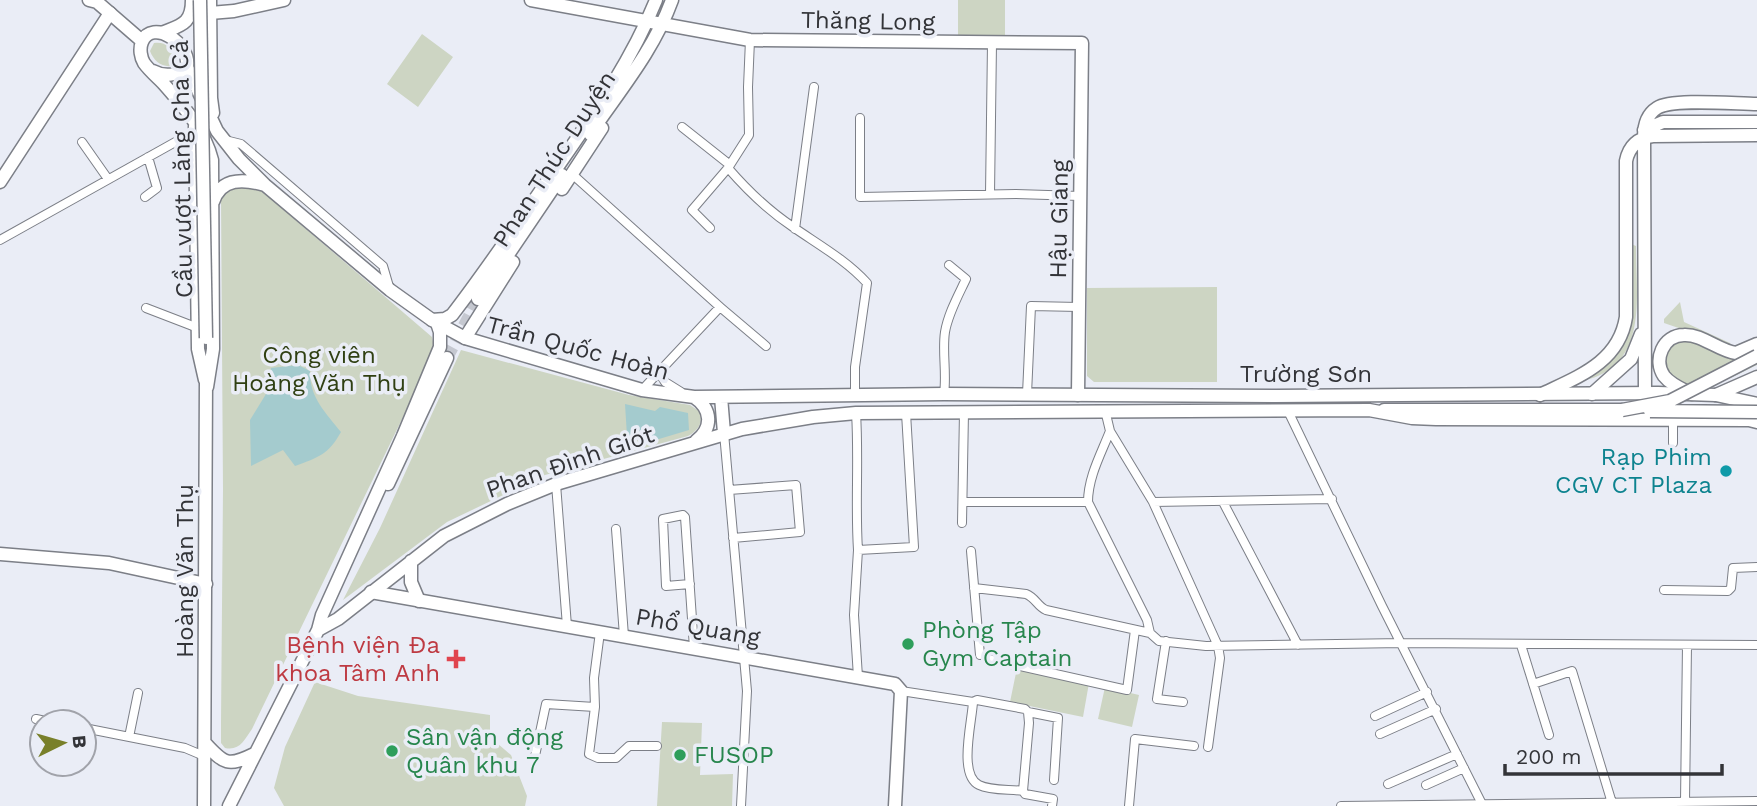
<svg xmlns="http://www.w3.org/2000/svg" width="1757" height="806" font-family="'Work Sans',sans-serif">
  <rect width="100%" height="100%" fill="#eaedf6"/>
  <path fill="#cdd5c3" d="M958,0H1005V37L958,36Z
    M422,34L453,57L418,107L387,84Z
    M154,43C165,41 171,48 177,57L175,65C164,69 154,62 150,51Z
    M227,187H257L432,337L435,351L252,729C244,740 240,751 225,748L221,743V722L223,490L221,199Z
    M1631,244L1636,246C1636,299 1649,367 1582,381L1614,356Z
    M1217,287V382H1094L1087,376V288Z
    M1680,302L1684,322L1730,343L1731,346L1664,323V319Z
    M1679,339L1757,356V365C1735,375 1706,394 1681,383C1674,380 1669,373 1664,368L1667,348Z
    M461,350L629,395L690,405L699,411C704,422 698,431 688,436L545,475L447,522L343,600L380,528Z
    M1017,668L1089,683L1083,717L1010,702Z
    M315,682L358,696L490,715V737L511,755L527,796L525,806H284L274,788L285,747Z
    M1105,687L1139,695L1132,727L1098,719Z
    M662,722L702,723L700,775L733,774L732,806H657Z"/>
  <path fill="#a4cbce" d="M298,365L310,371C309,397 326,413 341,432C328,455 319,457 295,466L283,450L251,466L250,420L266,394L271,368Z
    M625,404L655,411L660,407L688,413L689,430L639,445V437L627,436Z"/>
  <g fill="none" stroke-linecap="round" stroke-linejoin="round">
    <path stroke="#c5c8d0" stroke-width="12" stroke-dasharray="12 6" stroke-linecap="butt" d="M447,358L478,299"/>
    <defs>
      <path id="street" d="M750,40L748,87L749,135L728,168C747,190 769,211 793,227C819,245 846,260 867,283L855,367V395
        M860,118V197L1016,194L1080,196
        M682,127L730,165
        M225,140L241,144L383,266L390,290
        M82,142L108,179
        M572,174L720,307L766,346
        M990,194L992,43
        M145,197L157,188L148,157
        M710,228L692,210L728,168
        M795,229L814,87
        M0,240L195,131
        M146,308L198,328
        M659,372L665,382L681,392
        M642,390L720,307
        M944,394C947,373 942,352 945,332C948,314 958,296 966,279L949,265
        M1027,394L1031,306L1079,307
        M1105,410L1110,431L1153,502L1218,646L1220,658L1208,747
        M1288,411L1382,606L1482,804
        M856,413C859,459 855,504 858,550
        M1673,420V443
        M1110,431C1101,454 1088,477 1088,502L1147,620L1150,633
        M724,433L747,691L741,806
        M556,484L567,626
        M729,490L796,485L800,532L733,538
        M964,502H1088
        M1153,502L1332,499
        M1223,502L1298,645
        M962,523L964,412
        M616,529L624,636
        M971,551L980,655
        M690,584L666,586L663,519L683,515L685,517L694,648
        M974,588L1026,594C1036,598 1037,606 1046,610L1150,633L1159,641L1206,646L1403,643L1757,645
        M1664,590L1728,591L1731,588L1733,568L1757,567
        M600,632L594,678L595,707L589,754L598,758H616L629,746H657
        M1166,641L1157,699L1183,702
        M1521,645L1549,735
        M989,659L1127,690L1135,630
        M858,677L854,615L858,550L914,547L906,413
        M1533,684L1572,671L1612,803
        M901,691L973,702L977,700L1025,709L1028,712L1029,723L1023,791
        M973,702C972,722 958,775 979,785C991,791 1010,789 1023,791L1025,794L1053,799L1052,806
        M1028,712L1058,718L1054,780
        M1375,716L1427,692
        M36,719L50,722
        M84,728L185,748L204,756
        M1380,734L1436,709
        M129,737L138,693
        M535,756L546,704L595,707
        M1388,784L1457,754
        M1426,785L1464,768
        M1685,802L1687,645
        M1129,806L1135,739L1194,746
        M1341,806L1757,801"/>
      <path id="secondary" d="M531,0L750,40L1082,43L1078,395
        M210,13L234,11L284,0
        M1644,130L1663,122H1757
        M590,134C620,90 654,50 672,0
        M0,182L110,13
        M562,189L602,128
        M478,299L562,175
        M432,320L445,319L452,315C489,267 523,216 558,166C594,114 632,60 656,0
        M465,338L513,262
        M1645,393L1644,137C1644,126 1646,115 1657,108C1672,98 1736,104 1757,104
        M1592,394L1631,359L1641,334
        M1692,394C1682,389 1671,385 1664,376C1653,360 1663,335 1684,335C1702,334 1719,351 1736,353L1757,344
        M1540,395C1577,377 1619,363 1626,317V161C1629,146 1638,138 1653,136L1757,135
        M1716,395L1757,377
        M1384,410H1622
        M388,484L447,358
        M0,554L109,563L206,584
        M371,592L895,684L901,691L895,806"/>
      <path id="primary" d="M89,0L97,2L142,41
        M210,0L211,98L213,113
        M162,33C181,25 192,24 192,0
        M153,71C164,77 178,76 187,67
        M195,126L198,349L205,380
        M213,202C221,177 244,179 265,185
        M207,387L213,349L212,160C204,129 184,107 163,83C157,77 149,70 144,63C141,58 139,49 142,42C152,18 191,43 187,67L217,131L239,159L265,185L390,290L432,320L465,338L642,390L694,397L944,394L1276,396L1658,393L1716,395L1757,404
        M694,397C712,409 713,428 696,441
        M721,397L724,433
        M411,561V582L419,601
        M318,630L322,615L403,436L440,347V332L437,323
        M205,743C224,764 228,767 254,754
        M204,806L206,379
        M229,806L318,630L338,619L444,536L507,504L556,484L742,429L813,417L856,413L1369,410L1412,418L1436,419L1749,420L1757,422"/>
    </defs>
    <use href="#street" stroke="#7c7f87" stroke-width="10"/>
    <use href="#secondary" stroke="#7c7f87" stroke-width="15"/>
    <use href="#primary" stroke="#7c7f87" stroke-width="15"/>
    <use href="#street" stroke="#fff" stroke-width="8"/>
    <use href="#secondary" stroke="#fff" stroke-width="12"/>
    <use href="#primary" stroke="#fff" stroke-width="12"/>
    <defs>
      <path id="secondary-bridge" d="M1622,410L1670,401L1757,356
        M1650,411L1757,412"/>
      <path id="primary-bridge" d="M200,0L206,338"/>
    </defs>
    <use href="#secondary-bridge" stroke="#7c7f87" stroke-width="15" stroke-linecap="butt"/>
    <use href="#primary-bridge" stroke="#7c7f87" stroke-width="15" stroke-linecap="butt"/>
    <use href="#secondary-bridge" stroke="#fff" stroke-width="12"/>
    <use href="#primary-bridge" stroke="#fff" stroke-width="12"/>
  </g>
  <circle fill="#0f9aa8" stroke="#eaedf6" stroke-width="2.5" cx="1726" cy="471" r="7"/>
  <g fill="#2e9e5b" stroke="#eaedf6" stroke-width="2.5">
    <circle cx="908" cy="644" r="7"/>
    <circle cx="392" cy="751" r="7"/>
    <circle cx="680" cy="755" r="7"/>
  </g>
  <path fill="#e0444e" stroke="#eaedf6" stroke-width="2.5" d="M452.5 648.5h7v7h7v7h-7v7h-7v-7h-7v-7h7z"/>
  <g text-anchor="middle" dominant-baseline="central" stroke-width="7" stroke-linejoin="round" paint-order="stroke">
    <g font-size="24" fill="#333438" stroke="#eaedf6">
      <text transform="translate(868 21) rotate(1)">Thăng Long</text>
      <text transform="translate(554 159) rotate(-57)">Phan Thúc Duyện</text>
      <text transform="translate(182 169) rotate(-91)">Cầu vượt Lăng Cha Cả</text>
      <text transform="translate(1059 219) rotate(-89)">Hậu Giang</text>
      <text transform="translate(578 348) rotate(15)">Trần Quốc Hoàn</text>
      <text x="1306" y="374">Trường Sơn</text>
      <text transform="translate(570 462) rotate(-19)">Phan Đình Giót</text>
      <text transform="translate(185 571) rotate(-90)">Hoàng Văn Thụ</text>
      <text transform="translate(698 627) rotate(10)">Phổ Quang</text>
    </g>
    <g font-size="24" fill="#304013" stroke="#eaedf6">
      <text x="319" y="355">Công viên<tspan x="319" dy="28">Hoàng Văn Thụ</tspan></text>
    </g>
    <g font-size="24" fill="#0d838f" stroke="#eaedf6" text-anchor="end">
      <text x="1712" y="457">Rạp Phim<tspan x="1712" dy="28">CGV CT Plaza</tspan></text>
    </g>
    <g font-size="24" fill="#27864d" stroke="#eaedf6" text-anchor="start">
      <text x="922" y="630">Phòng Tập<tspan x="922" dy="28">Gym Captain</tspan></text>
      <text x="406" y="737">Sân vận động<tspan x="406" dy="28">Quân khu 7</tspan></text>
      <text x="694" y="755">FUSOP</text>
    </g>
    <g font-size="24" fill="#be3a42" stroke="#eaedf6" text-anchor="end">
      <text x="440" y="645">Bệnh viện Đa<tspan x="440" dy="28">khoa Tâm Anh</tspan></text>
    </g>
  </g>
  <g transform="translate(63 743) rotate(85)"><circle r="33" fill="#eaedf6" stroke="#a1a3aa" stroke-width="2"/>
  <path d="M0-5L12 26L0 18L-12 26Z" fill="#79802a"/>
  <text y="-10" font-size="19" font-weight="bold" text-anchor="middle" fill="#333438">B</text>
  </g>
  <path d="M1505 764v10h217v-10" fill="none" stroke="#333438" stroke-width="3.5"/>
  <text x="1516" y="764" font-size="21" fill="#333438" stroke="#eaedf6" stroke-width="5" paint-order="stroke">200 m</text>
</svg>
